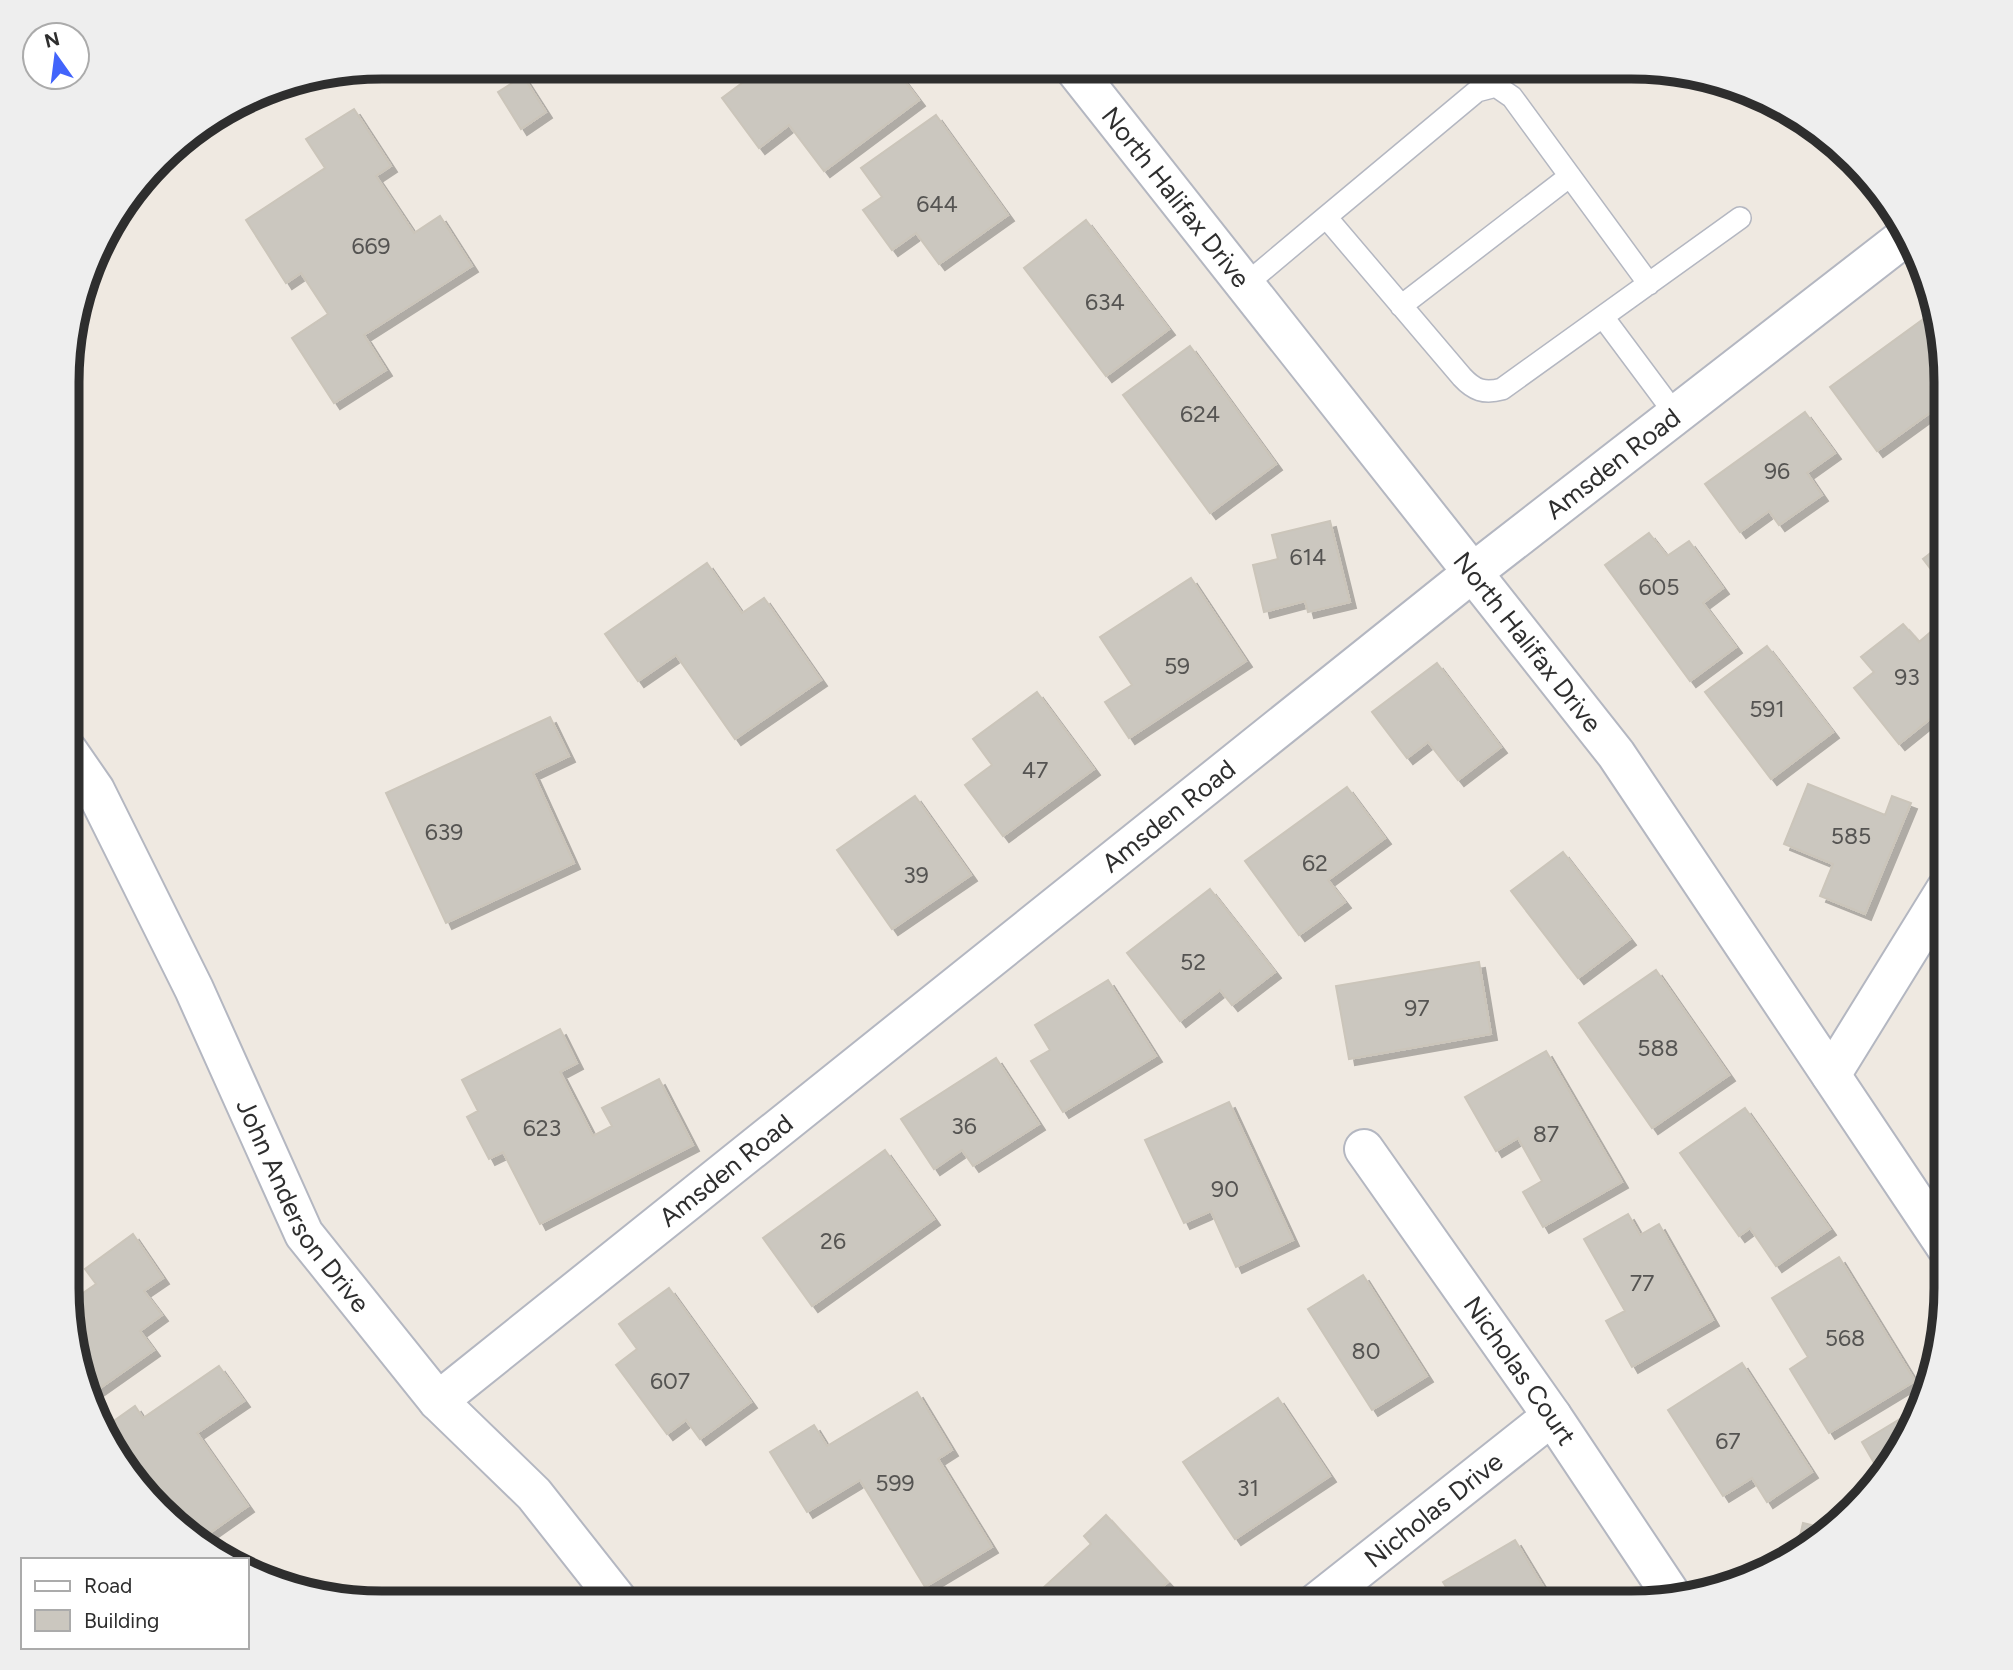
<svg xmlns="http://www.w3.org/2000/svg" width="2013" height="1670" font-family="Figtree,sans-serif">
  <defs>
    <filter id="shadow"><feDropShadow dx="6" dy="6" stdDeviation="0" flood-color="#0004"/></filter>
  </defs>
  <rect width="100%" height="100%" fill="#efe9e1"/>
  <path fill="#cbc7bf" stroke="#cbc5ba" stroke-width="2" filter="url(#shadow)" d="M748,67H894L919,100L824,171L789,125L759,148L722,98L754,74Z
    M523,76L546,112L521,129L498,92Z
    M354,109L391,166L376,176L414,233L440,216L472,266L364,335L386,370L334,403L292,338L328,314L301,273L286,283L246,220L325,168L306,139Z
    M936,115L1008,215L939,264L916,233L892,250L863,210L882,197L861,168Z
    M1086,220L1169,329L1106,376L1024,268Z
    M1929,315L1935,323L1945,375L1930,387L1942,404L1877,451L1830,387Z
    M1190,346L1276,464L1210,513L1123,395Z
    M1805,412L1835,453L1807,473L1822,495L1779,525L1769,511L1740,532L1705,484Z
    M1330,521L1350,602L1308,612L1305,601L1264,612L1253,565L1278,559L1272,535Z
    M1649,533L1667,556L1689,541L1723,588L1703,603L1736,647L1690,681L1605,565Z
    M1946,541V589L1923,559Z
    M707,563L742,613L764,598L821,680L735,739L676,655L638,681L605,634Z
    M1191,578L1246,661L1129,738L1105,702L1132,685L1100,637Z
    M1903,624L1919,642L1940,624L1946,632V706L1899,744L1854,688L1874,672L1861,657Z
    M1767,646L1833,732L1771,779L1705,692Z
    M1437,663L1501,747L1458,780L1428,742L1407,758L1372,712Z
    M1037,692L1094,769L1003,836L965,785L992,765L973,739Z
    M550,717L569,756L533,773L574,863L446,923L386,793Z
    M1808,784L1885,815L1892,796L1911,803L1865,914L1820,896L1833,864L1784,844Z
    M1347,787L1385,838L1328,880L1345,902L1299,935L1245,861Z
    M915,796L971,875L892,929L837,850Z
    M1563,852L1630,939L1578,978L1511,891Z
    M1210,889L1275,972L1232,1005L1220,990L1180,1021L1127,953Z
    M1479,962L1491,1034L1349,1059L1336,986Z
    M1656,970L1729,1075L1652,1128L1579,1023Z
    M1108,980L1156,1056L1063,1112L1031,1061L1050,1050L1035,1025Z
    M560,1029L577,1063L560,1072L593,1136L612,1126L602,1108L659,1079L693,1145L540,1224L503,1152L489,1159L467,1117L478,1111L462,1080Z
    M1546,1051L1622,1182L1543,1227L1523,1192L1542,1181L1518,1138L1496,1151L1465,1097Z
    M996,1058L1039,1124L973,1166L962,1150L934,1169L901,1119Z
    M1946,1062V1094L1931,1074Z
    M1229,1102L1293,1240L1236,1267L1211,1211L1184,1223L1145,1140Z
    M1745,1108L1830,1229L1776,1266L1750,1228L1739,1236L1680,1153Z
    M885,1150L934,1219L812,1306L763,1238Z
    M1628,1214L1640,1235L1659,1224L1713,1320L1632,1367L1606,1321L1625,1311L1584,1239Z
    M133,1234L163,1278L144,1291L162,1315L140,1331L154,1350L90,1395L67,1304L96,1284L85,1269Z
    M1839,1257L1915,1381L1829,1433L1790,1369L1808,1357L1772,1298Z
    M1363,1275L1427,1376L1372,1410L1308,1309Z
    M669,1288L751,1402L700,1439L686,1420L667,1434L616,1365L637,1349L619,1324Z
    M1742,1363L1812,1472L1767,1502L1752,1478L1723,1496L1668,1410Z
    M219,1366L244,1401L197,1433L248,1506L201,1539L159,1512L101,1430L135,1406L143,1418Z
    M917,1392L952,1450L938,1459L992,1547L925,1587L860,1480L807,1512L770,1452L814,1425L827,1446Z
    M1278,1398L1330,1476L1235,1539L1183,1462Z
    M1923,1405L1922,1410L1880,1473L1862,1442Z
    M1106,1515L1168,1582L1144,1603H1057L1043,1588L1091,1544L1084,1536Z
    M1803,1523L1828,1529L1797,1549Z
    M1515,1540L1553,1603H1456L1443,1582Z"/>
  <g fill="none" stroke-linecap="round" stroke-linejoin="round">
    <defs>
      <path id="service" d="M1481,67L1496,86
        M1326,217L1477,91L1496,86L1512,97L1649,284
        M1245,285L1326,217L1462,377C1474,390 1484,394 1502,389L1740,218
        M1401,306L1570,176
        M1603,317L1676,415"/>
      <g id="minor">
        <path id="s1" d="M68,751L95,790L194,989L304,1234L438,1401L534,1494L620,1603"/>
        <path d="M1831,1075L1946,889"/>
        <path id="s2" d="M1364,1149L1552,1416L1672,1596"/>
        <path id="s3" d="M438,1401L1472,573L1906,236"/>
        <path id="s4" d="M1316,1603L1552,1416"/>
      </g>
      <g id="tertiary">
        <path id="s5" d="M1073,67L1616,754L1946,1247"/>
      </g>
    </defs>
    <use href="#service" stroke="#b4b7c1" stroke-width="24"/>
    <use href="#minor" stroke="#b4b7c1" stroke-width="42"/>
    <use href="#tertiary" stroke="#b4b7c1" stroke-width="42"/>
    <use href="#service" stroke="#fff" stroke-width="21"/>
    <use href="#minor" stroke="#fff" stroke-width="38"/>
    <use href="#tertiary" stroke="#fff" stroke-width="38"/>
  </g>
  <g text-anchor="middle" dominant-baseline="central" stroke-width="5" stroke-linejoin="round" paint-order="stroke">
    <g font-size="23" fill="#555452">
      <text x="937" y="204">644</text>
      <text x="371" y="246">669</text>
      <text x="1105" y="302">634</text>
      <text x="1200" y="414">624</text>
      <text x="1777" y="471">96</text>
      <text x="1308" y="557">614</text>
      <text x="1659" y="587">605</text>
      <text x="1177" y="666">59</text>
      <text x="1907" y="677">93</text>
      <text x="1767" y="709">591</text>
      <text x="1035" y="770">47</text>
      <text x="444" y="832">639</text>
      <text x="1851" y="836">585</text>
      <text x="1315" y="863">62</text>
      <text x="916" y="875">39</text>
      <text x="1193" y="962">52</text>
      <text x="1417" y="1008">97</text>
      <text x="1658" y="1048">588</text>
      <text x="964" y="1126">36</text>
      <text x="542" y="1128">623</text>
      <text x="1546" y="1134">87</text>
      <text x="1225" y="1189">90</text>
      <text x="833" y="1241">26</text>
      <text x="1642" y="1283">77</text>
      <text x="1845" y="1338">568</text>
      <text x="1366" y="1351">80</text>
      <text x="670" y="1381">607</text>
      <text x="1728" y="1441">67</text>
      <text x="895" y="1483">599</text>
      <text x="1248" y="1488">31</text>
    </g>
    <g font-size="26" fill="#2e2e2e" stroke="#fff">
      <text stroke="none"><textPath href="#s5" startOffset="166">North Halifax Drive</textPath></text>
      <text stroke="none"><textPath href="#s3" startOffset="1503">Amsden Road</textPath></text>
      <text stroke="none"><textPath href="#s5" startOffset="733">North Halifax Drive</textPath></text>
      <text stroke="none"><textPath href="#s3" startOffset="936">Amsden Road</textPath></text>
      <text stroke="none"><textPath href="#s3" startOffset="369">Amsden Road</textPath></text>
      <text stroke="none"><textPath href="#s1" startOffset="513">John Anderson Drive</textPath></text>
      <text stroke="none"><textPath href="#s2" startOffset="271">Nicholas Court</textPath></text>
      <text stroke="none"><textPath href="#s4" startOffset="150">Nicholas Drive</textPath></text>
    </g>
  </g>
  <path d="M0 0H2013V1670H0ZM382 79H1631A303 303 0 0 1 1934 382V1288A303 303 0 0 1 1631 1591H382A303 303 0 0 1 79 1288V382A303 303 0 0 1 382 79Z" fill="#eee" fill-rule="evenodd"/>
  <path fill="none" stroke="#2e2e2e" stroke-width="9" d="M382 79H1631A303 303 0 0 1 1934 382V1288A303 303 0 0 1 1631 1591H382A303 303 0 0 1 79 1288V382A303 303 0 0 1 382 79Z"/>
  <rect x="21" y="1558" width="228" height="91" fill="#ffffff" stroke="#ababab" stroke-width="2"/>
  <rect x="35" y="1581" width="35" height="10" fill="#ffffff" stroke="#ababab" stroke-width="2"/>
  <text x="84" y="1593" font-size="21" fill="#2e2e2e">Road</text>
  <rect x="35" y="1610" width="35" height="21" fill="#cbc7bf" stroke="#ababab" stroke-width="2"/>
  <text x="84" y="1628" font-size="21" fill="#2e2e2e">Building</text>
  <g transform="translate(56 56) rotate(346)"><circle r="33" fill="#ffffff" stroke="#ababab" stroke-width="2"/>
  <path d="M0-5L12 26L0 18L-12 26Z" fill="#4264fb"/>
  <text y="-10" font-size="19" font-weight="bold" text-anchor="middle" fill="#2e2e2e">N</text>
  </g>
</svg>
